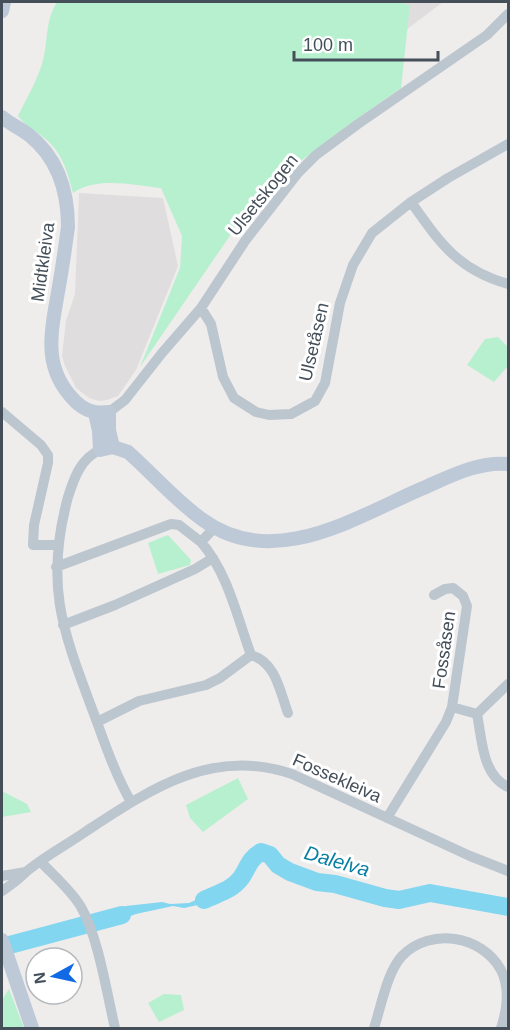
<svg xmlns="http://www.w3.org/2000/svg" width="510" height="1030" font-family="Arial,sans-serif">
  <rect width="100%" height="100%" fill="#efecec"/>
  <path fill="#e0ddde" d="M372,2H443L398,36Z
    M79,193L163,198L178,266L136,370L118,396L107,400L99,401L89,398L76,388L65,366L62,356L66,321L75,294Z"/>
  <path fill="#b7f0ce" d="M57,2H396L410,5L401,88L351,123L289,170L253,202L140,367L180,268L182,236L161,188C134,185 96,176 73,193C68,174 63,155 48,141C38,132 26,127 18,116C27,97 40,76 44,56C48,36 46,19 57,2Z
    M498,337L508,347V366L494,382L467,365L485,339Z
    M168,535L191,560L190,565L158,574L148,543Z
    M238,778L248,799L203,832L190,818L186,805Z
    M2,791L27,804L31,812L2,817Z
    M9,989L24,1028H2V1000Z
    M164,994L181,995L184,1010L159,1022L148,1003Z"/>
  <path fill="#82d6ef" d="M221,889L226,890L223,896L220,895L202,904L184,908L173,906L136,914L99,928L97,919L126,906L162,902L170,904L189,903Z"/>
  <g fill="none" stroke-linecap="round" stroke-linejoin="round">
    <path stroke="#82d6ef" stroke-width="18" d="M204,900C218,893 231,891 241,878C248,868 249,859 261,852L270,855L278,865L290,872L317,882L335,884L385,898L399,900L430,893L508,907
      M2,947L122,915"/>
    <path stroke="#bcc6cf" stroke-width="10" d="M411,202C440,243 458,270 508,284
      M201,308L211,324L223,377L234,398L256,412L269,415L291,414L315,401L325,383L340,303L353,265L372,233L411,202L448,178L508,144
      M2,412L41,445L48,455V463L34,525L33,545H57
      M109,412L125,400L162,353L201,308L245,241L298,173L316,155L358,124L487,35L508,14
      M100,450C81,458 74,478 68,497C44,586 63,631 94,714C105,744 115,774 131,802
      M214,528L201,542C228,573 237,617 251,655C276,662 280,692 288,713
      M56,567L171,524L179,525L201,542
      M63,625L115,605L195,569L213,558
      M452,707L477,714
      M477,714C482,739 482,775 508,787
      M477,714L508,684
      M97,722L139,701L206,685L220,678L251,655
      M387,818L446,722L452,707L467,606L463,596L453,588L445,589L434,595
      M41,862C54,876 71,890 81,907C98,936 107,994 115,1028
      M2,876L26,872
      M2,891C11,885 19,879 27,871C45,856 68,844 88,830C152,788 213,747 292,774L470,856L508,871
      M374,1028C381,1007 387,972 402,956C430,927 482,935 501,970C510,988 507,1010 501,1028"/>
    <path stroke="#bdc9d7" stroke-width="14" d="M2,11L4,2
      M2,117C10,124 20,128 29,135C58,158 68,192 68,227C65,249 62,270 58,292C51,333 42,368 75,401C85,411 95,414 109,412V430L113,447
      M95,413L99,431L100,450L113,447L128,452C153,474 176,501 203,520C273,571 354,518 421,489C449,477 478,461 508,464
      M2,940L32,1028"/>
  </g>
  <g text-anchor="middle" dominant-baseline="central" stroke-width="6" stroke-linejoin="round" paint-order="stroke">
    <g font-size="18" fill="#444f5a" stroke="#fff">
      <text transform="translate(263 195) rotate(-51)">Ulsetskogen</text>
      <text transform="translate(43 262) rotate(-82)">Midtkleiva</text>
      <text transform="translate(314 342) rotate(-77)">Ulsetåsen</text>
      <text transform="translate(444 650) rotate(-82)">Fossåsen</text>
      <text transform="translate(337 778) rotate(24)">Fossekleiva</text>
    </g>
    <g font-size="20" font-style="italic" fill="#077fa3" stroke="#fff">
      <text transform="translate(337 861) rotate(16)">Dalelva</text>
    </g>
  </g>
  <rect width="510" height="1030" fill="none" stroke="#444f5a" stroke-width="6"/>
  <g transform="translate(54 976) rotate(262)"><circle r="28" fill="#ffffff" stroke="#b4b9bd" stroke-width="1.5"/>
  <path d="M0-4.5L10 22L0 15L-10 22Z" fill="#1169e4"/>
  <text y="-9" font-size="16" font-weight="bold" text-anchor="middle" fill="#444f5a">N</text>
  </g>
  <path d="M294 51v9h144v-9" fill="none" stroke="#444f5a" stroke-width="3"/>
  <text x="303" y="51" font-size="18" fill="#444f5a" stroke="#ffffff" stroke-width="4.5" paint-order="stroke">100 m</text>
</svg>
